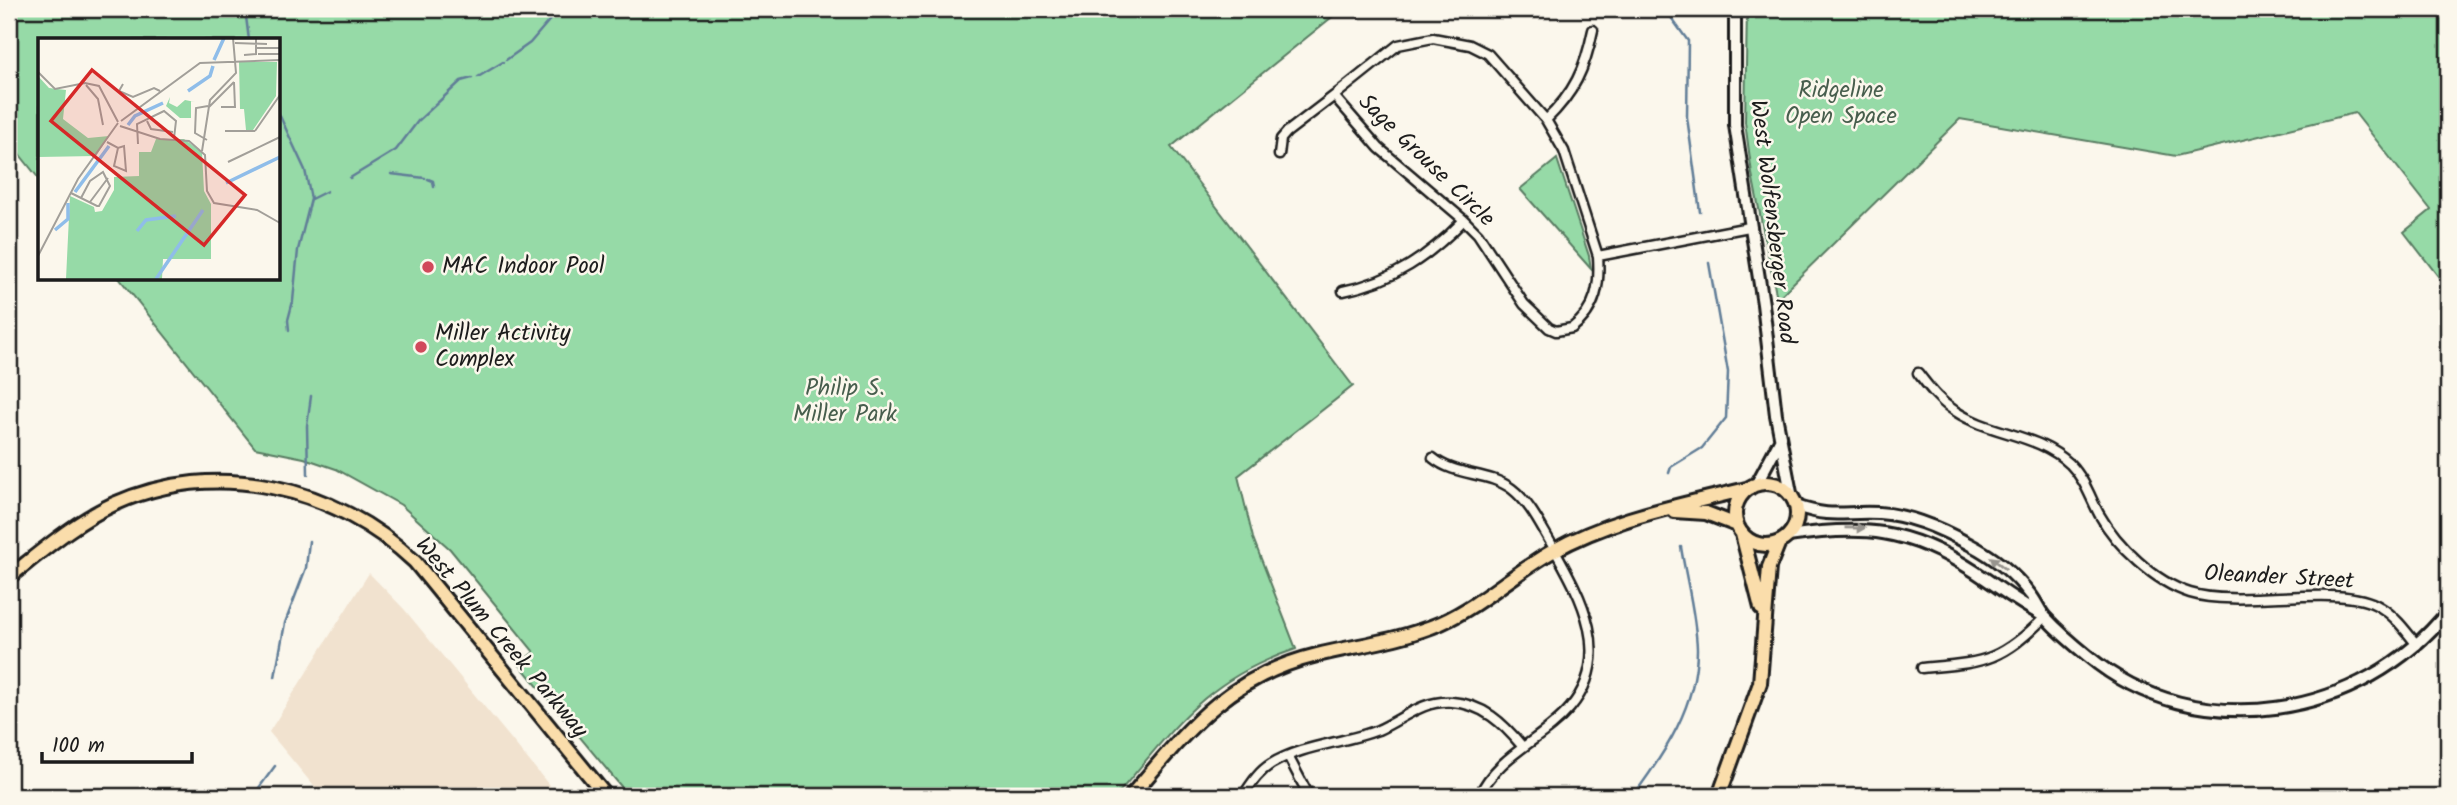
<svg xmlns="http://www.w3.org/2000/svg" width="2457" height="805" font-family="Kalam,sans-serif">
  <rect width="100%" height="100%" fill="#fbf7ec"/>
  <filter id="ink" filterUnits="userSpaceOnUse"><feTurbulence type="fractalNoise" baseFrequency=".0143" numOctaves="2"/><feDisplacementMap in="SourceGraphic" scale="14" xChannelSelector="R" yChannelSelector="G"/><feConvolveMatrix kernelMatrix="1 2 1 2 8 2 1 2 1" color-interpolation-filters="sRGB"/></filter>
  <g filter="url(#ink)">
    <path fill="#f1e2cf" d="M369,573L404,609L558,796H322L269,732Z"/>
    <path fill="#96daa7" stroke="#597b62" stroke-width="2" d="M9,9H1342L1171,147L1353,386L1238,476L1253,538L1296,649C1205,679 1175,727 1116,796H629L519,664L534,652L450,549L401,505L336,469L304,458L255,448L119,278H278V40H40V180L9,141Z
      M1747,9H2448V289L2404,232L2431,210L2355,113L2176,156L1960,119L1777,299L1752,174L1745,122Z
      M1557,159L1589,256L1591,269L1520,189Z"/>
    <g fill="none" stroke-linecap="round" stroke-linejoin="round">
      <path stroke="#617d97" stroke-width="2.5" d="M245,9L249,40
        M1665,9L1688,41L1687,117L1700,212
        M506,60L530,43L559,9
        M478,77L503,62
        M278,112L305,170L311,199L298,250L293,301L288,320L289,330
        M391,174L425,178
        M350,178L396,150L418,121L461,81L472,78
        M428,179L433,181L434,187
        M311,199L327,191
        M1669,473L1671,467L1702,448L1726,418L1728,372L1709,263
        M308,474L307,426L311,396
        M275,677L285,623L306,568L309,541
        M253,796L275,766
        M1633,796C1665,753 1697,705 1697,649C1696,614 1686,580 1681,547"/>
      <defs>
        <path id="minor" d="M1433,38L1470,45L1488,54L1546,120L1564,151L1598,256C1600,284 1597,309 1572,328L1556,331L1549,328L1524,304L1478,234L1464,220L1379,148L1334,96L1398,45Z
          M1546,120C1574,93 1585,69 1593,30
          M1279,155L1281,139L1287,132L1334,96
          M1598,256L1749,227
          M1343,291C1394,281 1429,256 1464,220
          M1918,373C1929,387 1939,401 1955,411C1991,435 2037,433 2070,464C2084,478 2090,497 2099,514C2117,546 2155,582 2190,593C2243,609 2341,582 2380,607C2395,616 2406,631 2417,645
          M1433,458C1456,477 1488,471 1512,489C1530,503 1540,525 1552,545C1580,595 1615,655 1570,708C1542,741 1498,754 1479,796
          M1922,668C1984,662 1999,663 2045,617
          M1288,756L1309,796
          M1243,796C1251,784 1258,772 1271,764C1302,745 1344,743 1378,730C1403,719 1422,700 1452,702C1483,704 1503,723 1522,746"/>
        <path id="secondary" d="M1735,9V125L1763,304L1776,415L1792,498
          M1756,485L1780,440
          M1796,506C1834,519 1843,511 1879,513C1911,515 1942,529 1969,544C1992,556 2015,574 2030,594C2036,601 2039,610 2045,617C2058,631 2073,644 2088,656C2197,747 2363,718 2448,611
          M1788,536C1863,525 1908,528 1974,571C1997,586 2017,602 2042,615"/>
        <path id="primary" d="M1735 514a31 31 0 1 1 62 0a31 31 0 1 1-62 0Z
          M1674,511L1706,513L1737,525
          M1742,534L1761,608
          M9,577C42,551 75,522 114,504C217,458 335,486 415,562L606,796
          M1131,796C1188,729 1227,677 1317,655C1359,645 1401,640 1441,623C1481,605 1514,573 1553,551C1613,517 1684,505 1750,488
          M1719,796L1760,683L1769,567L1779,542"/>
      </defs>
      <use href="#minor" stroke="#1c1c1c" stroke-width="13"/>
      <use href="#secondary" stroke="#1c1c1c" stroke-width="16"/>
      <use href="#primary" stroke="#1c1c1c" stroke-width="18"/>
      <use href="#minor" stroke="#fbf7ec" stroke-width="8"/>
      <use href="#secondary" stroke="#fbf7ec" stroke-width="10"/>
      <use href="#primary" stroke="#faddab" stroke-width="12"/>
    </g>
    <defs><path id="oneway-solid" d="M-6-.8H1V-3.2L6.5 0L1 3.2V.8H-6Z" transform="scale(1.75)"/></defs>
    <g fill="#97948e">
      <use href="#oneway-solid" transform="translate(1855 528) rotate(1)"/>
      <use href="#oneway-solid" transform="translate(1998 563) rotate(-142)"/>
    </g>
  </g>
  <g fill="#d1495b" stroke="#fbf7ec" stroke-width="2.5">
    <circle cx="428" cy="267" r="7"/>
    <circle cx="421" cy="347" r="7"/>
  </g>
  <g text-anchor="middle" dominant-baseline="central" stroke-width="5" stroke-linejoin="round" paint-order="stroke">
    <g font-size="23" fill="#475e4d" stroke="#fbf7ec">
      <text x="1841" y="91">Ridgeline<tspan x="1841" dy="26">Open Space</tspan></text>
      <text x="845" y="389">Philip S.<tspan x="845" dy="26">Miller Park</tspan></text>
    </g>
    <g font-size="23" fill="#1c1c1c" stroke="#fbf7ec">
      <text transform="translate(1426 161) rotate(44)">Sage Grouse Circle</text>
      <text transform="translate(1772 222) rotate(83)">West Wolfensberger Road</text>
      <text transform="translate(2279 578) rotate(3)">Oleander Street</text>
      <text transform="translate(501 638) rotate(50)">West Plum Creek Parkway</text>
    </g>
    <g font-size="23" fill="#1c1c1c" stroke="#fbf7ec" text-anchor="start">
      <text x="442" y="267">MAC Indoor Pool</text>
      <text x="435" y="334">Miller Activity<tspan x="435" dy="26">Complex</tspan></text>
    </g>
  </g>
  <g transform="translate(38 38)">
    <rect width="242" height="242" fill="#fbf7ec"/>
    <path d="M201,24H239L238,58L215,92H208L206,71H202ZM0,38L11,50L28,52L25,81L50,100L71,98L58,118L0,119ZM132,59L131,65L139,69L147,62L157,64L153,63V80H142L128,68ZM118,101H146L164,114L166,153L173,166V221H125L124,241H28L32,158L56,169L57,174L64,173L76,152V139L101,138V114H113Z" fill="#96daa7"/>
    <path fill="none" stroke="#8fbde9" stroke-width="3.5" d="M176,22L186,0M150,53L172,38L175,28M90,87L97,78L125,65M188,145L242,119M37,154L71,108M17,192L30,181V165M99,193L108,182L138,178M118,241L165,172"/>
    <path fill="none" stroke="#a29f99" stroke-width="2" d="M197,5L229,6M218,10H242M220,16H242M206,17L218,16V0M0,34L17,51L47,45L61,48L80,84M85,46L81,53L95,59L116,50L122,53M48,47L60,61L65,87M171,69L196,44M183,69H197L196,44M83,83L162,25L242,22M109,83L113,91L135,94M82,88L122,101L151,103L167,117L169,153L176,165L219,172L242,185M187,93H217M217,93L242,57M169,102L157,95L158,70L170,68M69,104L80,110L86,108L88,133L76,128L80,110M100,106L99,86L126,73L138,83L136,100M164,113L172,62L198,35L195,0M190,124L242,99M33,155L59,168H61L72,148L65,134L52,143L43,160M52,164L70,140M0,218L40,141L80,85"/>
    <path fill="#d62828" fill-opacity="0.15" stroke="#d62828" stroke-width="3.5" d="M54,32L207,157L166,207L13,83Z"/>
    <rect width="242" height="242" fill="none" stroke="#1c1c1c" stroke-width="3.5"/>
  </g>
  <rect width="2457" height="805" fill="none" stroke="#fbf7ec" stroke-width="35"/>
  <rect x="18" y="18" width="2422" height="770" fill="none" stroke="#1c1c1c" stroke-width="2.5" filter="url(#ink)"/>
  <path d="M42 752v10h150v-10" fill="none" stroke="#1c1c1c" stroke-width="3.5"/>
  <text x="52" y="752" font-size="21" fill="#1c1c1c" stroke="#fbf7ec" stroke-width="5" paint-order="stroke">100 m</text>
</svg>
